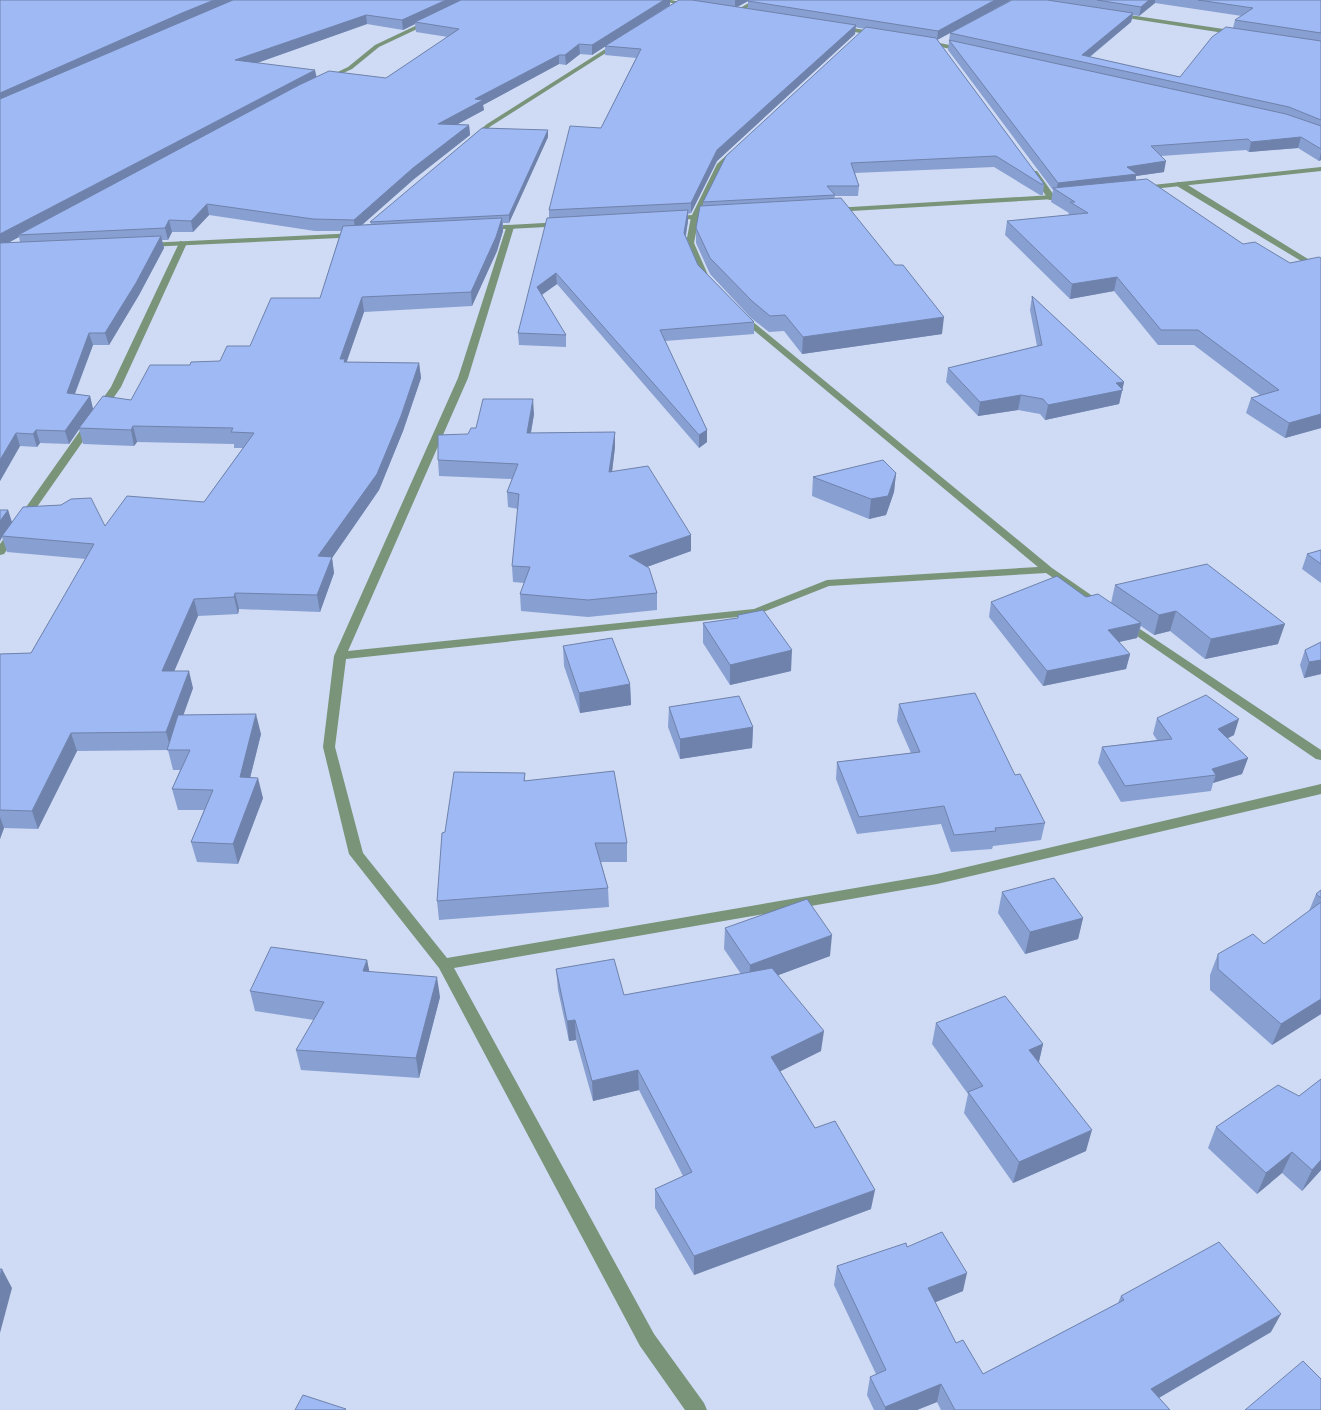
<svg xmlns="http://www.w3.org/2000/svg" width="1321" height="1410" font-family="'Source Sans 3',sans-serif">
  <rect width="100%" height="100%" fill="#cfdbf4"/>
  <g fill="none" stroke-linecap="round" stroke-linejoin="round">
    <path fill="#799479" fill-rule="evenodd" d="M658,0H671L694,5L691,7Z
      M754,0H761L738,13L733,12Z
      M1116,13L1237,31L1240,33L1237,35L1114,16Z
      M430,19L432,22L379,47L352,69L328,80L323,79L348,67L375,45Z
      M839,26L878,32L881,34L878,36L837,29Z
      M925,40L964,48L967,50L964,52L923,43Z
      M618,41L620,44L491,126L474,140L469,139L487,124Z
      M731,151L738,153L724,165L699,217L694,243L708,275L713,281L709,284L700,276L686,243L691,217L717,164Z
      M1031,171H1037L1056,198L1055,200H1049L1030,173Z
      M1177,182H1183L1321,267V273L1177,186Z
      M507,225L514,227L468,378L348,651L754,609L827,580L1038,567L738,317L737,315L741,312L1052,568L1107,606L1105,608H1097L1046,573L829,586L756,615L346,659L335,747L363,853L447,958L937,874L1321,784V794L937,884L454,968L654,1334L704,1403L707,1410H685L640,1346L439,968L349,854L323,747L334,656L458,378Z
      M180,241L187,243L121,387L4,554L0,555V544L111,387Z
      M1125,619L1321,750V760L1316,759L1121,625L1119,623L1121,621Z"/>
    <path fill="#799479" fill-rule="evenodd" d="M1321,167V171L1143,190L1139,188L1143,186Z
      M1069,194H1072V198L834,212L830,210L834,208Z
      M714,214L718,216L717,218L672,220L668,218L672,216Z
      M562,222L566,224L565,226L487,230L483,228L487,226Z
      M357,233L361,235L360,237L147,247L143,245L147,243Z"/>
  </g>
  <path fill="#889fd2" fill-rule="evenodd" d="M0,0L670,5L614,40L679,0H1011L937,40L1044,184L1043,195H1040L994,167L855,173L859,186L858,196H835L834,199L942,334L802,354L784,331L769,332L751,318L710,274L696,243V228L703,205V202L865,29L855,27V34L717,161L691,213L688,214V221L686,236L698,265L754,322V334L665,341L707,430V442L699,448L557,284L542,295L566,335V347L519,345L518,333L549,218V210L601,128L636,58L605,55V46L592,55L580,54L566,65L559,64L483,105L484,110L458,124L469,125L470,135L414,179L362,225L371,224L370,222L548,130V137L509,223H503V231L497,251L472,306L364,312L346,362L419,363L421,378L403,431L379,490L332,558L334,573L320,612L239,609L238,614L198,616L174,671L193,688L183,715L261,734L250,778L263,798L238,864L197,862L191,842L204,810H178L172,789L180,770H173L168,750L77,751L38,829L4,828L0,839V654L31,653L86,559L7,552L2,537L0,541V510H8L12,522L105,526L204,502L243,448H234V444L137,442L134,446L83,444L79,429L69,444L40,443L37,447L20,446L0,481ZM748,1V9L737,7L741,5ZM367,24L403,30L415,24L416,32L448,37L386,78L316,77L257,63ZM209,215L315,231H341L320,298L250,346L220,361L190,365L131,400L93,409L90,396L75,394L93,345H109L139,295L164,248L162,240H168L172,232H193ZM19,237L20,242L8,243Z
    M1012,0H1321V160L1319,161L1298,148L1249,152L1246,150L1161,156L1164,172L1136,176V180L1243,244L1290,263L1321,258V428L1285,438L1246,413L1251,398L1260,395L1194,345H1158L1114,291L1070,299L1005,235L1007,221L1068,215L1069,213L1051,202L1053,190L948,50L950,33ZM1155,3L1242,16L1235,20L1233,28L1180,77L1090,57L1131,22L1133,15L1139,16Z
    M1032,296L1124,382L1119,404L1045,420L1040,414L1018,410L978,416L946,382L948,368L1037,346L1030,310Z
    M534,414L531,433L615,432V447L612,472L691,551L647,567L657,593V610L588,617L521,611L520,594L524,583L513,582L512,566L518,509L508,507L507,492L512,479L439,476L438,460L476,428Z
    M896,473L894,492L886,515L869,519L812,496L813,477Z
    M1321,550V583L1302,569L1307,554Z
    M1115,585L1278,644L1205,659L1170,631L1154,635L1141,626L1137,638L1119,642L1130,654L1126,669L1043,686L989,617L991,602L1111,603Z
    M703,623L791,671L730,685L703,643Z
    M1321,642V674L1304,678L1300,665L1305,650Z
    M563,646L630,684L631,705L580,713L564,666Z
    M899,704L1015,775L1045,823L1041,840L993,846L992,849L951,852L941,824L857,834L836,779L837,762L911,753L897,721Z
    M669,707L753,727L752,748L680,759L668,727Z
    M1157,718L1234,735L1227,738L1248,758L1242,774L1213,783L1211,791L1121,802L1098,763L1102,747L1157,740L1153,734Z
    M525,773V781L627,843V862H601L608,888L609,907L439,920L437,901L445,832Z
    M1321,890V1014L1272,1045L1210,990V975L1218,954L1264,944L1309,911L1316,894Z
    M1002,892L1083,918L1078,939L1025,954L998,913Z
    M725,928L830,956L778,975L821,1051L780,1071L815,1128L871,1209L694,1275L655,1208V1189L683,1176L639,1090L593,1101L576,1040L569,1041L558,990L556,969L624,995L741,974L724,949Z
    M367,960L369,971L440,997L419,1078L301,1070L296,1050L314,1020L255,1011L250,991Z
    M936,1023L1043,1044L1039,1062L1086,1151L1013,1183L964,1113L968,1094L932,1044Z
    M1321,1079V1170L1302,1191L1282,1173L1257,1194L1208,1148L1216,1127L1299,1096Z
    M907,1247L963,1291L935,1302L956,1343L983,1374L1118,1303L1121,1296L1271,1332L1159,1398L1170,1410H941L937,1402L917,1410H874L867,1395L870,1377L876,1374L834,1285L837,1266Z"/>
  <path fill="#6f82ab" d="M214,0H238L0,104V93L182,13Z
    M446,0H466L415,22V24L403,30L402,20Z
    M664,0H670V5L592,55V45Z
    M735,0H750L735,8Z
    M995,0H1011L937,40L938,31Z
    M1149,0H1155V3L1139,16L1141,7Z
    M1133,13L1131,22L1083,62L1082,55Z
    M366,15L367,24L237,70L235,60Z
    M856,25L855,34L717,161L691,213V203L717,150Z
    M579,44L580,54L566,65L565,55Z
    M559,55V64L483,105L484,110L439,134L438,124L475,99Z
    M315,70L317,79L18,235L19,237L0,247V234Z
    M469,125L470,135L414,179L355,231L354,220L413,168Z
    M548,130V137L509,223V215Z
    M1301,137L1298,148L1249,152L1251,142Z
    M1321,152V160L1319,161Z
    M1166,161L1164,172L1136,176L1135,185L1056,190L1058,183L1127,167Z
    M207,204L209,215L193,232L191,221Z
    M688,210V221L684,244V233Z
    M502,218L503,231L497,251L472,306L471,292Z
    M169,220L172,232L168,240L165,228Z
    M161,236L164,248L139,295L109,345L105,333Z
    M556,273L557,284L537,298V287Z
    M1117,277L1114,291L1070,299L1072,284Z
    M362,297L364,312L346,364L340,359Z
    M944,317L942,334L802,354L803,337Z
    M89,333L93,345L70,406L67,393Z
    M419,363L421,378L403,431L379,490L332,558L334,573L320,612L317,595L318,556Z
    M1124,382L1119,404L1045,420L1048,405L1116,383Z
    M1021,395L1018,410L978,416L980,402Z
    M90,396L93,409L69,444L65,431Z
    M533,399L534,414L528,449L527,433Z
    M1321,414V428L1285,438L1289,423Z
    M133,426L137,442L134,446L131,430Z
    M36,430L40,443L37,447L33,434Z
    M707,430V442L699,448V435Z
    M615,432V447L610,488L609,472Z
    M16,433L20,446L0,481V460Z
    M896,473L894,492L886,515L869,519L871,499Z
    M8,510L12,523L2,536V537L0,541V521Z
    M691,535V551L630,573L629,556Z
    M235,593L239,609L238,614L234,597Z
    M194,599L198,616L167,688L162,671Z
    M1176,611L1170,631L1154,635L1159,615Z
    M1141,623L1137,638L1105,645L1108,630Z
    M1285,624L1278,644L1205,659L1211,639Z
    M792,650L791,671L730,685V665Z
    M1130,654L1126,669L1043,686L1047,671Z
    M1321,660V674L1304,678L1309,662Z
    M189,671L193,688L171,750L166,732Z
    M630,684L631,705L580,713L579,693Z
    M256,714L261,734L245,798L240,777Z
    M1239,719L1234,735L1213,746L1218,729Z
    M753,727L752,748L680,759V739Z
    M71,733L77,751L38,829L32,811Z
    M1248,758L1242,774L1213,783L1216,775L1212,769Z
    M258,778L263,798L238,864L233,844Z
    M0,817L4,828L0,839Z
    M1083,918L1078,939L1025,954L1030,932Z
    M832,935L830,956L749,986L750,965Z
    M367,960L371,980L363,971Z
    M437,977L440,997L419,1078L416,1058Z
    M1321,999V1014L1272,1045L1281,1024Z
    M575,1020L576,1040L569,1041L567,1021Z
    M824,1031L821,1051L769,1077L771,1057Z
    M1043,1044L1038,1065L1029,1050Z
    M638,1070L639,1090L593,1101L592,1081Z
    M1092,1130L1086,1151L1013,1183L1019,1162Z
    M1292,1152L1282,1173L1257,1194L1266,1173Z
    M1321,1160V1170L1302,1191L1312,1170Z
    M875,1190L871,1209L694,1275V1256Z
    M2,1269L12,1288L0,1333V1277Z
    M967,1273L963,1291L924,1307L928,1288Z
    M1281,1314L1271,1332L1143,1407L1151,1389Z
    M941,1384L937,1402L917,1410H885V1407Z"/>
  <path fill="#9eb9f4" stroke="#6f82ab" d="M0,0H214L182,13L0,93Z
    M233,0H446L402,20L366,15L235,60L315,70L0,234V99Z
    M461,0H664L592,45L579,44L565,55H559L475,99L483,100L438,124L469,125L413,168L354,220L313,219L207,204L191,221L169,220L165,228L18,235L299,85L329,71L386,78L459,29L415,22Z
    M679,0H692L856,25L717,150L691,203L549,210L570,126L601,128L641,49L605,46Z
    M749,0H995L938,31L748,1Z
    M1012,0H1047L1133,13L1082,55L1180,77L1212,37L1226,27L1321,41V120L1289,107L950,33Z
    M1097,0H1149L1141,7Z
    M1198,0H1321V33L1235,20L1253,8Z
    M866,27L936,38L1044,184H1041L996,156L851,163L859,186H827L835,195L703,202L726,156Z
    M949,40L1286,114L1321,126V149L1301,137L1251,142L1248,139L1151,146L1166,161L1127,167L1137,174L1058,183Z
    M482,128L548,130L509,215L370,222Z
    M1147,179L1243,244L1255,242L1290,263L1319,257L1321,258V414L1289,423L1251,398L1279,390L1198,330H1161L1117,277L1072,284L1007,221L1088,213L1070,202H1075L1053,188Z
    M841,198L895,265H903L944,317L803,337L785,315L770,316L752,301L710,258L696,228L700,206Z
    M688,210L684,233L698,265L754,322L660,330L707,430L699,435L556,273L537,287L566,335L518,333L547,218Z
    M502,218L496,237L471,292L362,297L340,359H345L344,362L419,363L401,416L377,474L318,556L332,557L317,595L235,593L234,597L194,599L162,671H189L166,732L71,733L32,811L0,810V654L31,653L94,544L2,536L23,507L61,505L71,499L91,498L105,526L127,496L204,502L254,433L231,432L233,428L133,426L131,430L79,428L103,396L131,400L150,365H190L191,362L220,361L227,346H250L271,298H320L343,226Z
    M161,236L136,283L105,333H89L67,393L90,396L65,431L36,430L33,434L16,433L0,460V243Z
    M1032,296L1124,382L1116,383L1123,390L1048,405L1043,399L1021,395L980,402L948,368L1042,345Z
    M483,399H533L527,433L615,432L609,472L648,466L691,535L629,556L649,568L657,593L588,600L520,594L530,567L512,566L519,494L507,492L518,464L438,460V435L468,434L471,428H476Z
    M883,460L896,473L888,496L871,499L813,477Z
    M0,510H8L0,521Z
    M1321,550V564L1307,554Z
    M1207,564L1285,624L1211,639L1176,611L1159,615L1115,585Z
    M1057,576L1086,597L1098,594L1141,623L1108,630L1130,654L1047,671L991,602Z
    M763,610L792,650L730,665L703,623L738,618V615Z
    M612,638L630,684L579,693L563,646Z
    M1321,642V660L1309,662L1305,650Z
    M975,693L1015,775L1020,774L1045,823L995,828L996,831L954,835L944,806L859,817L837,762L920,752L899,704Z
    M1206,695L1239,719L1218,729L1248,758L1212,769L1216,775L1125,786L1102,747L1172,739L1157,718Z
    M739,696L753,727L680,739L669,707Z
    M256,714L240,777L258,778L233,844L191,842L213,790L172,789L190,750H167L178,715Z
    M614,771L627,843H595L608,888L437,901L442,833L445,832L454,772L525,773L524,781Z
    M1054,878L1083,918L1030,932L1002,892Z
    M1321,890V898L1316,894Z
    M807,899L832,935L750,965L725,928Z
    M1321,902V999L1281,1024L1218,969V954L1253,934L1264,944Z
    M271,947L367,960L363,971L437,977L416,1058L296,1050L324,1002L250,991Z
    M614,959L624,995L772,968L824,1031L771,1057L815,1128L835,1121L875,1190L694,1256L655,1189L692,1172L638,1070L592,1081L575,1020L567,1021L556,969Z
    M1005,996L1043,1044L1029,1050L1092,1130L1019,1162L968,1092L983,1086L936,1023Z
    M1321,1079V1160L1312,1170L1292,1152L1266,1173L1216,1127L1278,1085L1299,1096Z
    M942,1232L967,1273L928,1288L956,1343L963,1340L983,1374L1124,1300L1121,1296L1219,1242L1281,1314L1151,1389L1170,1410H955L941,1384L885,1407L870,1377L886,1370L837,1266L906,1243L907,1247Z
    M0,1269H2L0,1277Z
    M1303,1361L1321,1379V1410H1245Z
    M303,1395L346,1409L345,1410H295Z"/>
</svg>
